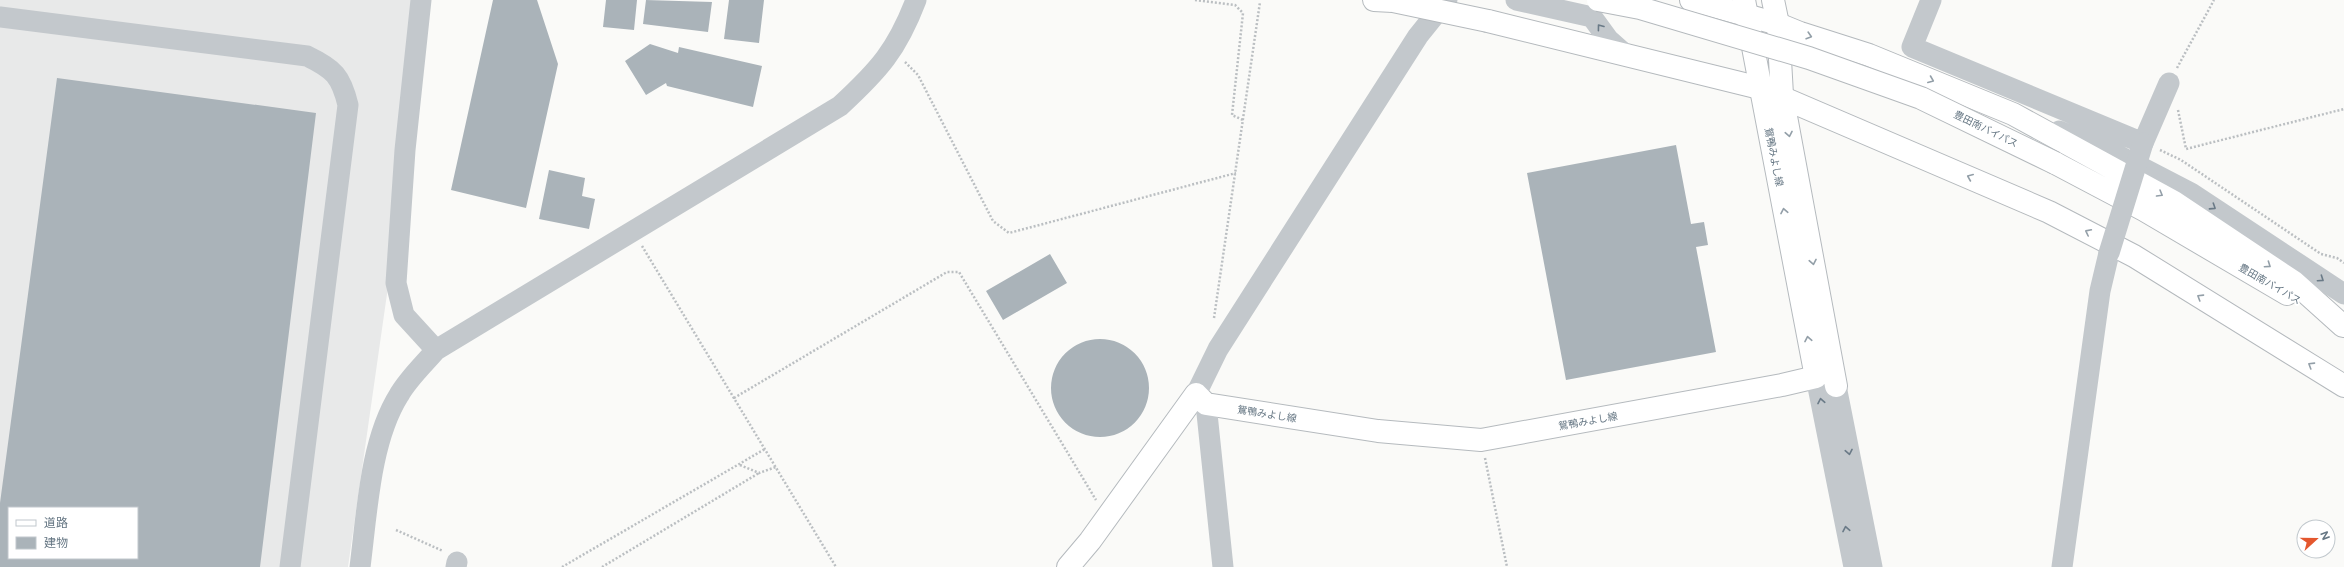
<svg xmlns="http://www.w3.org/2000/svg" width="2344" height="567" font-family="Figtree,'Noto Sans JP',sans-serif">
  <rect width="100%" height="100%" fill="#fafaf8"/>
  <path fill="#e8e9e9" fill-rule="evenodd" d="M0,0H429L348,567H0ZM9,508H137V558H9Z"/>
  <path fill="#aab3b9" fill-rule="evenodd" d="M493,0H537L558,64L526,208L451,190Z
    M606,0H637L634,30L603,27Z
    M646,0L712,2L708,32L643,24Z
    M729,0H764L759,43L724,39Z
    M650,44L678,53L679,47L762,66L753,107L667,86L666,83L646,95L625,61Z
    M57,78L316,113L260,567H0V503ZM9,508H137V558H9Z
    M1676,145L1691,224L1704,222L1708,245L1696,247L1716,352L1566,380L1527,173Z
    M549,170L585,178L582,196L595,199L589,229L539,219Z
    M1050,254L1067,283L1003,320L986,291Z
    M1051 388a49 49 0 1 1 98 0a49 49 0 1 1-98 0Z"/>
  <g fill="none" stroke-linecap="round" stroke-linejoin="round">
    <defs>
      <path id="major" d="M1773,0L1778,24L1782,95L1836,386
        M1068,567L1090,541L1196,394L1206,404L1378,431L1481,440L1782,385L1816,377L1744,0"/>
      <path id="highway" d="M1374,0L1393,1
        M1691,0L1778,24L1800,33L1869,55L2013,114L2174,202L2294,282L2343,326
        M1488,21L1760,88L2049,212L2134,256L2344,386
        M2055,163L2144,210L2287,294"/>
    </defs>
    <use href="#major" stroke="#b5babe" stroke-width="24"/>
    <use href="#highway" stroke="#b4b9bd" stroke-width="24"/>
    <path stroke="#bbbfc2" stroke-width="2.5" stroke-dasharray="2 2" stroke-linecap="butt" d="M1195,0L1235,5L1243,13L1232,115L1243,120
      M905,62L918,75L993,221L1009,233L1236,173
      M2177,68L2214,0
      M2178,110L2186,149L2344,109
      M2160,150L2181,160L2321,254L2337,258L2344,263
      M642,246L836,567
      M1214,318L1260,2
      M734,398L947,272H959L1096,500
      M1485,458L1507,567
      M740,465L759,473L776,467
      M396,530L443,551
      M562,567L765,449
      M602,567L759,473"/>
    <path stroke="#c3c8cc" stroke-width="21" d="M421,0L405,150L396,283L404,315L436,350
      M1516,0L1592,17L1608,39L1626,55
      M1931,0L1912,47L2143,143L2169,83
      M0,17L307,56C334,69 341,76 348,105L290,567
      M2059,131L2110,151L2191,193L2344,294
      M1816,377L1854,567
      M1836,386L1872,567
      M1196,394L1218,349L1418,36L1447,0
      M1206,404L1223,567
      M360,567C367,513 370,441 399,395C408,379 424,364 436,350L840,106C879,70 897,50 916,0
      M456,567L457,562
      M2062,567L2100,291L2109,253"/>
    <use href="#major" stroke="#fff" stroke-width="22"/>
    <use href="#highway" stroke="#fff" stroke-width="22"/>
    <defs>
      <path id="highway-bridge" d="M1598,0L1640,8L1809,58L1921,98L2055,163
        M1393,1L1488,21"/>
    </defs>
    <use href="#highway-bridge" stroke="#b4b9bd" stroke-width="24" stroke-linecap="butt"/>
    <path stroke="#c3c8cc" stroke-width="21" d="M2109,253L2143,143"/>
    <use href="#highway-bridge" stroke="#fff" stroke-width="22"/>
  </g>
  <defs><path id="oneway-chevron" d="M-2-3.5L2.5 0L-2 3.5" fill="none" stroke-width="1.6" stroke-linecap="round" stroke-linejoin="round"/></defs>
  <g stroke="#6a7a87">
    <use href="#oneway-chevron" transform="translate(1600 27) rotate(-127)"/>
    <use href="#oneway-chevron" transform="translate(2213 207) rotate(33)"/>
    <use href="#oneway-chevron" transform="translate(2321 279) rotate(34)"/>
    <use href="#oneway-chevron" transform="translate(1821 401) rotate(-101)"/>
    <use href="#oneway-chevron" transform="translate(1849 452) rotate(79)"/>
    <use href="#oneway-chevron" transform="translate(1846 529) rotate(-101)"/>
  </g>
  <g stroke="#939fa8">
    <use href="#oneway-chevron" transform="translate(1809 36) rotate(17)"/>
    <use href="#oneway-chevron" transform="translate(1931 80) rotate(22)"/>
    <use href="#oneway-chevron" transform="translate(1789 134) rotate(79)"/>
    <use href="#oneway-chevron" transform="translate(1970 177) rotate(-157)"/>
    <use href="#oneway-chevron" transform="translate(2160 194) rotate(30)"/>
    <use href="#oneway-chevron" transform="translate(1784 211) rotate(-101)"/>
    <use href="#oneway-chevron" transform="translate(2088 232) rotate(-153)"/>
    <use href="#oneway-chevron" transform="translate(1813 262) rotate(79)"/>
    <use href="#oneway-chevron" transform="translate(2268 265) rotate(34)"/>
    <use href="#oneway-chevron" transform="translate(2200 297) rotate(-148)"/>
    <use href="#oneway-chevron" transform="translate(1808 339) rotate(-101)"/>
    <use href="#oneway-chevron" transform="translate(2311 365) rotate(-148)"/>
  </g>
  <g text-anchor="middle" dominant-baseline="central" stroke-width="4" stroke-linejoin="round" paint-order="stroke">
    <g font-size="10" fill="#657683" stroke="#fff">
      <text transform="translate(1986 129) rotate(26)">豊田南バイパス</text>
      <text transform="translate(1774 157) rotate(79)">鴛鴨みよし線</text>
      <text transform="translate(2270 284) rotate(30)">豊田南バイパス</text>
      <text transform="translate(1267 414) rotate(9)">鴛鴨みよし線</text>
      <text transform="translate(1588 421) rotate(-10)">鴛鴨みよし線</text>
    </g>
  </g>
  <rect x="8" y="507" width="130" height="52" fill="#ffffff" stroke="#c1c8cd"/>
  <rect x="16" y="520" width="20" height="6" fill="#ffffff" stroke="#c1c8cd"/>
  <text x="44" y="527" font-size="12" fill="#657683">道路</text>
  <rect x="16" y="537" width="20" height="12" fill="#aab3b9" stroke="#c1c8cd"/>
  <text x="44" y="547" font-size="12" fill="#657683">建物</text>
  <g transform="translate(2316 539) rotate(69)"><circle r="19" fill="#ffffff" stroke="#c1c8cd"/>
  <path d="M0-3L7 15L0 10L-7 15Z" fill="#e4572e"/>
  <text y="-6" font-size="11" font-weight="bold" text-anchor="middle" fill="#657683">N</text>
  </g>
</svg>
